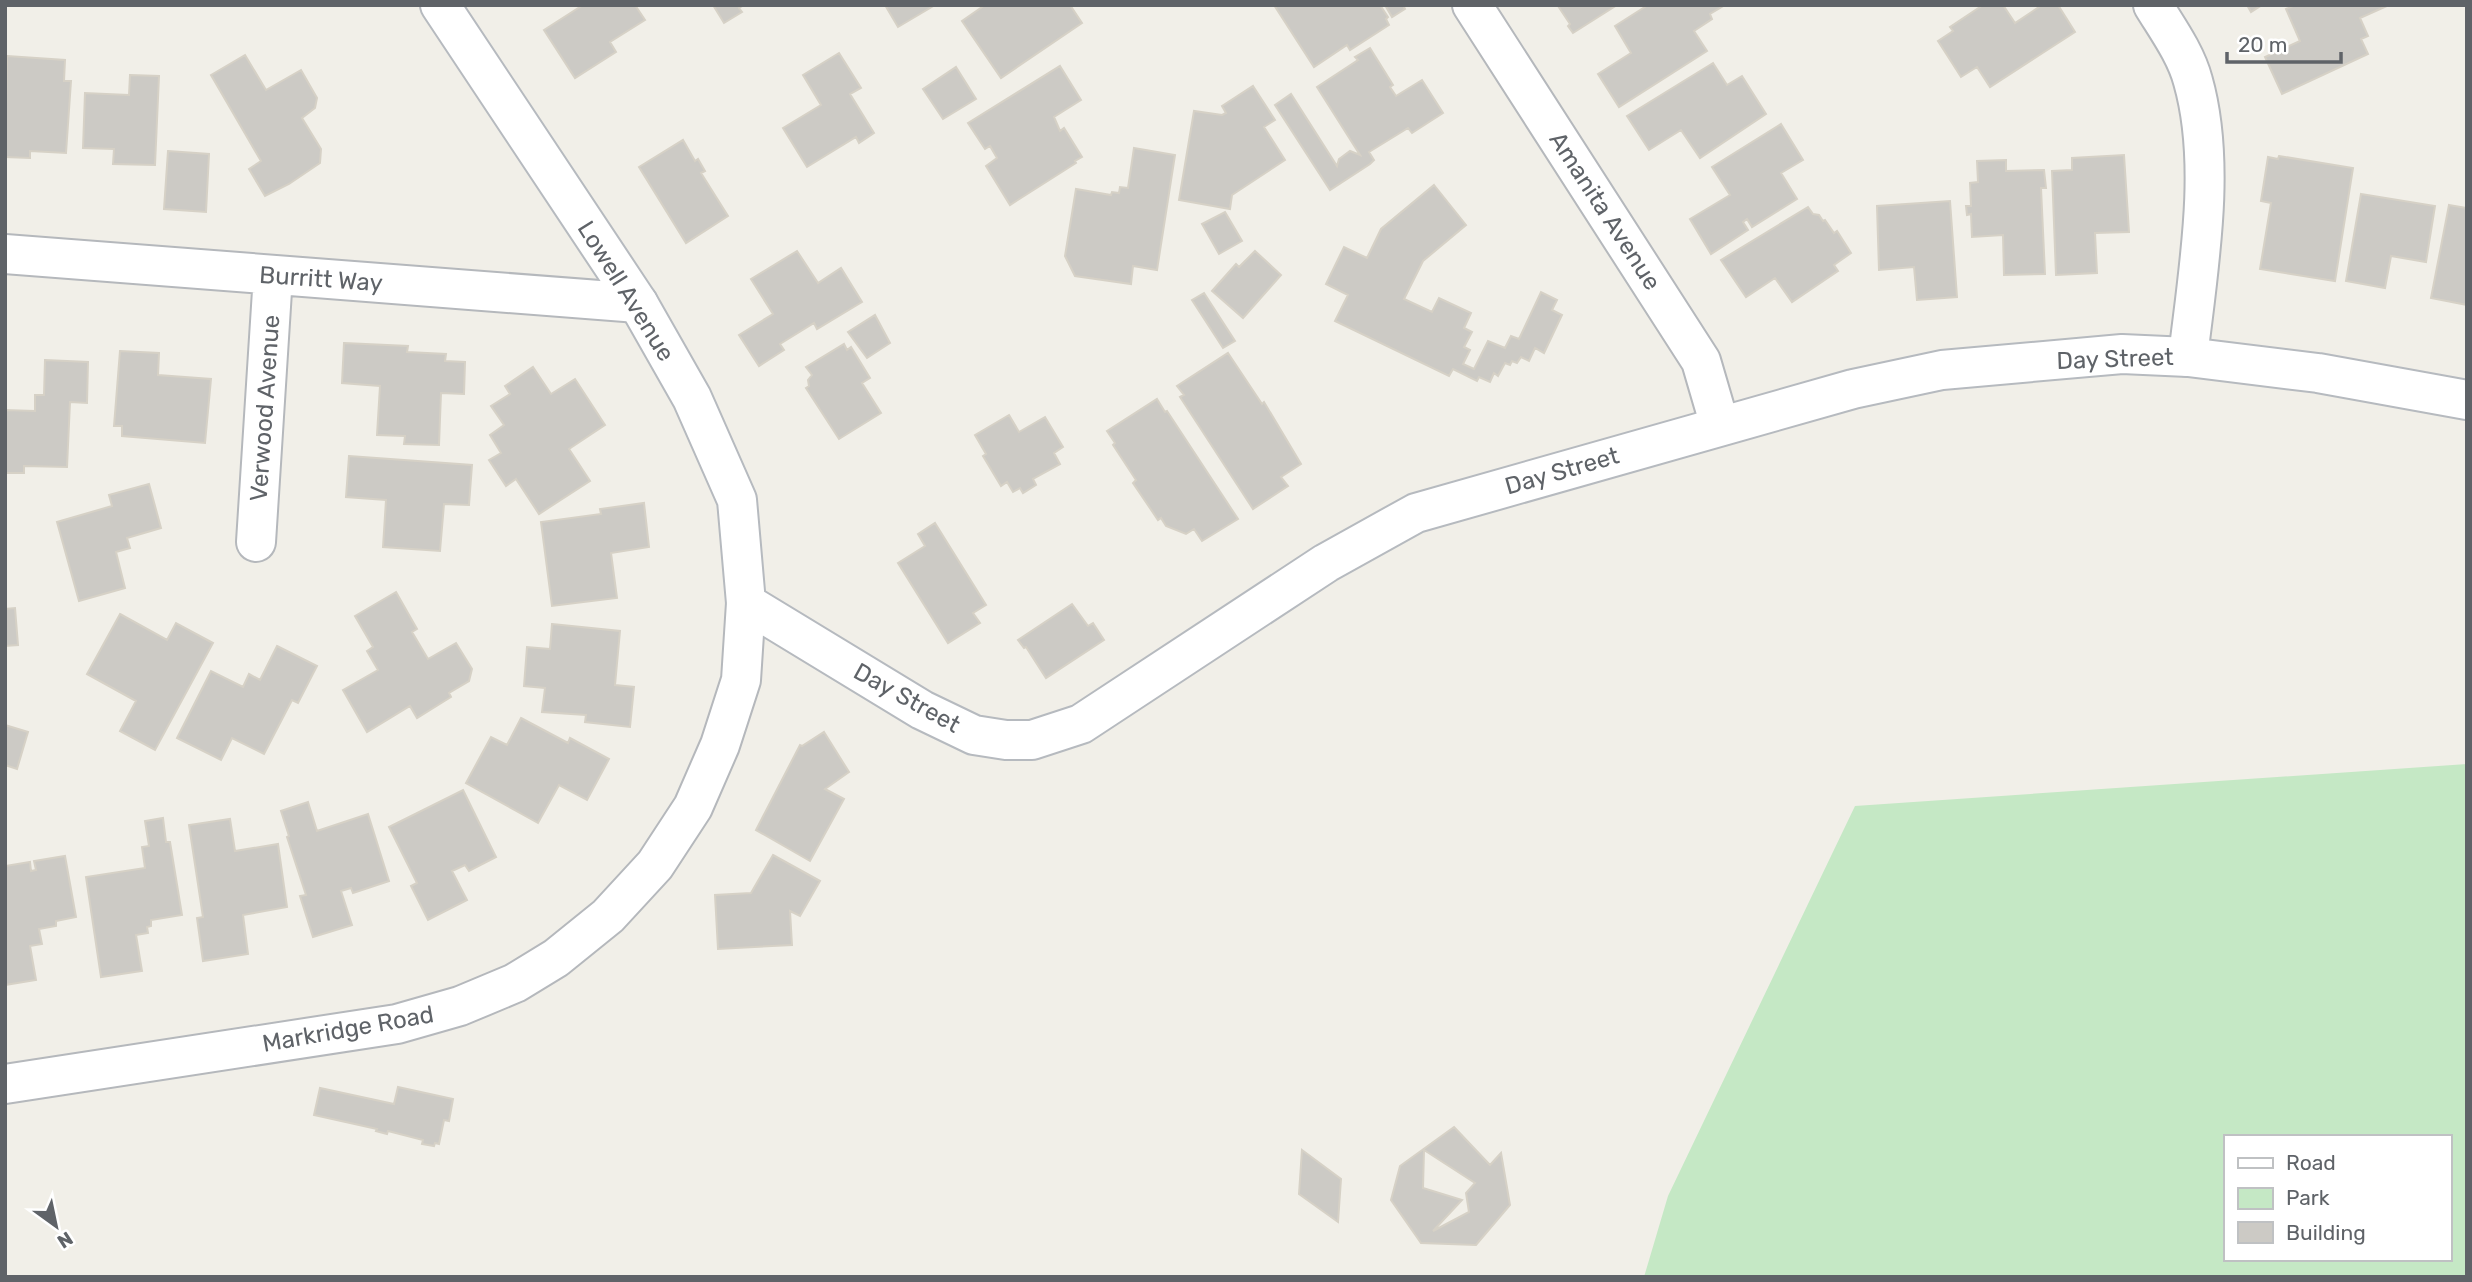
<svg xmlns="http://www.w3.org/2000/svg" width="2472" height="1282" font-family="Rubik,sans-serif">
  <rect width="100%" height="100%" fill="#f1efe8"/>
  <path fill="#c5e8c5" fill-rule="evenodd" d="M2467,764V1277H1644L1668,1196L1855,806ZM2225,1137H2449V1259H2225Z"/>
  <path fill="#cccac5" stroke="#d6d1c6" stroke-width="2" fill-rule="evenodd" d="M583,5H635L645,20L610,42L616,52L575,78L544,30Z
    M713,5H744L739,8L742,12L724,23Z
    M885,5H935L898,27Z
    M985,5H1070L1082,23L1001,78L962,21Z
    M1274,5H1380L1388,17L1386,19L1389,25L1350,50L1347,45L1314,67Z
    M1385,5H1403L1405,9L1392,17Z
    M1555,5H1617L1573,33L1568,26L1570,24L1558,6Z
    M1648,5H1725L1710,14L1712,19L1694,31L1707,51L1619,107L1598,74L1631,53L1615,26Z
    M1983,5H2003L2015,23L2042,5H2058L2075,32L1990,87L1977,67L1961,77L1938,41L1953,31L1950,27Z
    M2247,5H2262L2251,12Z
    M2295,5H2389L2360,18L2368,36L2361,39L2368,54L2282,94L2265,57L2300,41L2286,9Z
    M1370,48L1393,85L1390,87L1396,96L1422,80L1443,113L1412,133L1408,128L1369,152L1374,160L1370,164L1330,190L1275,105L1291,94L1337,166L1339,159L1350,151L1360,155L1317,87L1358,60L1355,57Z
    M839,53L861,88L850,94L874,133L859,143L856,137L807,167L783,128L821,105L803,75Z
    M245,55L266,90L301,70L317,98L315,108L302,118L321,149L320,163L289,184L265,196L249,169L261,161L211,75Z
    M7,56L65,60L64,81H71L66,153L30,151V158L5,157Z
    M1713,63L1727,85L1742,76L1766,114L1700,158L1681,130L1649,150L1627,116Z
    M1060,66L1081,100L1054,117L1060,131L1064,128L1082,157L1075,161L1076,163L1010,205L986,166L997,158L990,146L985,149L968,123Z
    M956,67L976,99L943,119L923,89Z
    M130,75L159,76L155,165L113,164L114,149L83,148L85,93L129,95Z
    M1253,86L1275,120L1264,127L1285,160L1232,195L1230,209L1179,200L1194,111L1222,115L1226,113L1222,106Z
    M1781,124L1803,160L1781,173L1797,199L1752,227L1747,219L1743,222L1748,230L1711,254L1690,219L1730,195L1712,167Z
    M683,140L695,161L698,159L705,171L701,173L728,216L686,243L639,167Z
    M1134,148L1175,155L1157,270L1133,266L1131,284L1075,276L1065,256L1076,189L1111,195L1112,192L1119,193L1120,187L1128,188Z
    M168,151L209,154L206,212L164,209Z
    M2124,155L2129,232L2095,233L2097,273L2056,275L2052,171L2072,170V158Z
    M2279,156L2353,168L2335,281L2260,269L2271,203L2261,201L2268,157L2278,159Z
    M2006,160V171L2044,170L2046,188H2041L2045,274L2004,275L2003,235L1972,237L1971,214L1967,215L1966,206H1971L1970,183L1978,182L1977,161Z
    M1434,185L1466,225L1423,261L1404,299L1432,312L1439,298L1471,313L1464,328L1472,332L1464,347L1470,350L1463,364L1474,369L1488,341L1505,348L1511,336L1519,339L1541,292L1557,300L1552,310L1562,315L1544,353L1535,348L1529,361L1521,357L1517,363L1512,361L1510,365L1505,363L1498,376L1494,373L1490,382L1479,377L1477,381L1453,369L1449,376L1335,321L1348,295L1326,284L1344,247L1367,258L1381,229Z
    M2361,194L2435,206L2426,262L2391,256L2385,288L2346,281Z
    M1950,201L1957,297L1917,300L1914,267L1879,270L1877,206Z
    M2449,205L2467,208V305L2431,298Z
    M1808,207L1813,214L1819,215L1823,221L1825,220L1834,233L1837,231L1851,253L1834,265L1838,271L1792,302L1775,278L1746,297L1721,260Z
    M1225,212L1242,241L1219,254L1202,224Z
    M797,251L818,283L841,268L862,302L817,329L814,323L780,344L784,350L759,366L739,335L773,314L751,279Z
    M1255,251L1281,275L1243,318L1212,291L1236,264L1239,267Z
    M1204,293L1235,341L1223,348L1192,300Z
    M875,315L890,343L867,358L848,332Z
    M344,343L408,346L407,352L446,354L445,361L465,362L464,394L441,393L439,445L404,444L405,436L377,435L380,386L342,383Z
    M844,344L847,350L851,347L870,378L862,383L881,413L839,439L806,388L809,386L808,380L812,375L806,367Z
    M120,351L159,353L158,375L211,379L205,443L122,436V426H114Z
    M1228,353L1262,404L1264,402L1301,464L1281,477L1288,486L1253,509L1180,397L1184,395L1177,386Z
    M45,360L88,362L87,403L70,402L67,467L24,466V473H5V410L35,411V395H44Z
    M533,367L551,394L575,379L605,425L569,449L590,481L539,514L516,479L506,486L489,460L501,453L490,435L504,425L491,406L510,394L505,386Z
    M1157,399L1165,412L1167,411L1238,519L1202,541L1194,529L1186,534L1166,526L1161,518L1158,520L1133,483L1136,480L1113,445L1115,443L1107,431Z
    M1009,415L1019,432L1045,417L1063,447L1054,453L1060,464L1033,479L1036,485L1023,493L1020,488L1013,492L1007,482L1001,486L983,456L986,454L975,435Z
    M349,456L472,465L469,505L444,504L440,551L383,547L386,500L346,497Z
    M149,484L161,528L127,538L130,548L116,552L125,588L79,601L57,522L112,506L109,495Z
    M644,503L649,547L611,553L617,598L552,606L541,522L601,514L600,509Z
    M935,523L986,605L973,613L980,623L948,643L898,563L925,546L918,534Z
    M396,592L417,629L412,632L428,659L456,643L472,669L469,681L449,693L451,697L417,718L410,706L367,732L343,690L378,670L367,651L373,647L355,616Z
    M1072,604L1088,626L1093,623L1104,640L1046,678L1026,647L1024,648L1018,640Z
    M15,608L18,645L5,646V609Z
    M120,614L167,640L176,623L213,643L155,750L120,731L136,701L87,674Z
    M552,624L620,631L615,685L634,687L630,727L585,722L586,715L542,712L545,688L524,686L527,647L550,649Z
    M277,646L317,666L298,703L292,700L264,754L232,738L221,760L177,738L211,671L243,687L249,674L260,680Z
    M521,718L568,743L570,738L609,759L587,800L559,785L538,823L466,783L491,737L507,745Z
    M5,725L28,732L17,769L5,765Z
    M824,732L849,772L825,789L844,799L810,861L756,830L800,745L802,746Z
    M463,790L496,857L469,871L465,865L452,871L467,900L428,920L411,886L417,883L389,827Z
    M308,802L317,831L368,814L389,881L353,893L351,888L341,891L352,925L313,937L300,896L306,895L287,837L289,836L281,811Z
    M163,818L166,842H170L182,915L151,920V926L147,927L148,933L136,935L142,971L101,977L86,877L145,868L142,847L149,846L145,821Z
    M230,819L235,851L278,844L287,907L243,915L248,954L203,961L197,918L203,917L189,825Z
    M773,855L820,881L800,916L790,911L792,945L718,949L715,895L751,893Z
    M65,856L76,917L56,921V926L39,929L42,944L30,946L36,980L5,985V866L30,862L31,871L36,870L34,861Z
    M398,1087L453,1099L449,1121L444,1120L439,1144L435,1143L434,1146L422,1144L423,1140L388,1131L387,1134L376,1131L377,1129L314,1115L320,1088L394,1104Z
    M1454,1127L1490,1165L1501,1153L1510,1205L1476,1245L1421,1243L1391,1200L1400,1166ZM1424,1150L1475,1183L1466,1193L1469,1212L1433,1231L1462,1200L1423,1188Z
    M1302,1150L1341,1179L1338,1222L1299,1194Z"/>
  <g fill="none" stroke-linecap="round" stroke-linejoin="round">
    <defs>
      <path id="street" d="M1472,5L1701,361L1720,426
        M2153,5C2167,28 2186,54 2193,81C2217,165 2198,271 2188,357
        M5,254L638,303
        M256,542L273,275
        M5,1084L397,1024L460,1006L515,983L556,958L608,916L655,865L693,807L720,745L741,680L746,603"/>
      <path id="secondary" d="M440,5L638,303L692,398L737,500L746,603L922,710L974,735L1006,740H1032L1081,724L1326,563L1416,513L1853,389L1942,370L2122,354L2188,357L2318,373L2467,400"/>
    </defs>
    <use href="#street" stroke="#b5b8bc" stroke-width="42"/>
    <use href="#secondary" stroke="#b6babf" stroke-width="42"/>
    <use href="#street" stroke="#fff" stroke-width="38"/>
    <use href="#secondary" stroke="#fff" stroke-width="38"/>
  </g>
  <g text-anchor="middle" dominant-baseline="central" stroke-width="5" stroke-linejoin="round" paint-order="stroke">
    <g font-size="24" fill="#5f6368" stroke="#fff">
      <text transform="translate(1605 211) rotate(57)">Amanita Avenue</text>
      <text transform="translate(321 279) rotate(4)">Burritt Way</text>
      <text transform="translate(626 291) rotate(58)">Lowell Avenue</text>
      <text transform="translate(2115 359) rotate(-2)">Day Street</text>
      <text transform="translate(265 408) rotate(-86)">Verwood Avenue</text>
      <text transform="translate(1562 471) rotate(-16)">Day Street</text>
      <text transform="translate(907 698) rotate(29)">Day Street</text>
      <text transform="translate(348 1029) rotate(-10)">Markridge Road</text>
    </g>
  </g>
  <rect width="2472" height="1282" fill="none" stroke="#5f6368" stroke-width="14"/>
  <rect x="2224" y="1135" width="228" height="126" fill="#ffffff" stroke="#bfc1c3" stroke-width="2"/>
  <rect x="2238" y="1158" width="35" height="10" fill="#ffffff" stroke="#bfc1c3" stroke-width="2"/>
  <text x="2286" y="1170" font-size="21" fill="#5f6368">Road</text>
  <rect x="2238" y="1188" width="35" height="21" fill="#c5e8c5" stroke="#bfc1c3" stroke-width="2"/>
  <text x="2286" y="1205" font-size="21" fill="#5f6368">Park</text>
  <rect x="2238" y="1222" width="35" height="21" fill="#cccac5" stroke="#bfc1c3" stroke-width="2"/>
  <text x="2286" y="1240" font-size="21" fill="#5f6368">Building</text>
  <g transform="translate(56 1226) rotate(147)" stroke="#ffffff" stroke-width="5" paint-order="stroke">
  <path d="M0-5L12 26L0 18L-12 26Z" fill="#5f6368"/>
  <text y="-10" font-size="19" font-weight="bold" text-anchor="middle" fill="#5f6368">N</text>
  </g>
  <path d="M2227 52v10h114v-10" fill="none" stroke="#5f6368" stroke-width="3.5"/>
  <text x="2238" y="52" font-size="21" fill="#5f6368" stroke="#ffffff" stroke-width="5" paint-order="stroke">20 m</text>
</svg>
